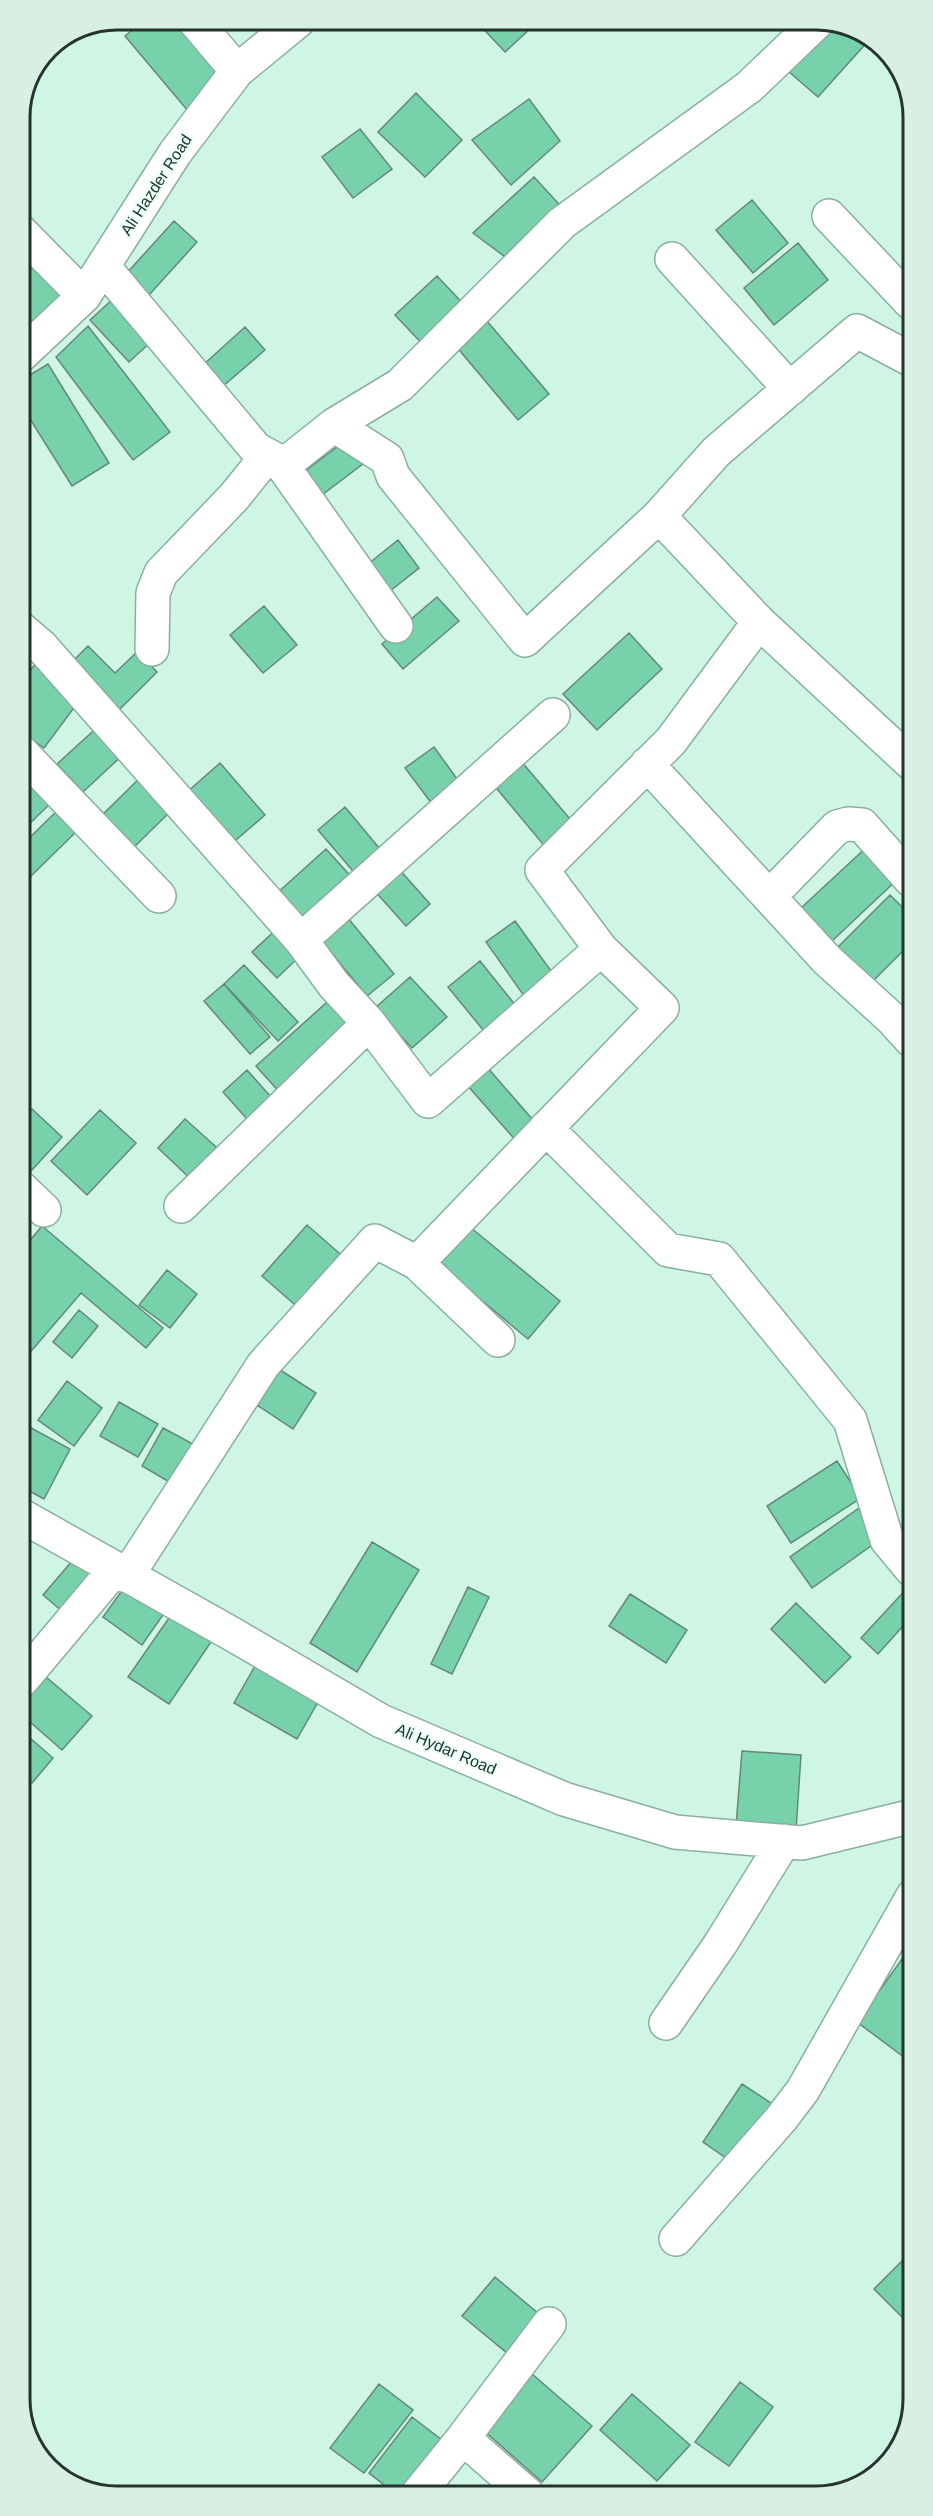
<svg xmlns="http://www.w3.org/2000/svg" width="933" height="2516" font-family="Helvetica,sans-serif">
  <rect width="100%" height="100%" fill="#cff6e3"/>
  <path fill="#77d2ac" stroke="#648877" stroke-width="1.5" d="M144,20H189L234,72L188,111L125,36Z
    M475,20H525L532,27L505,52Z
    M771,20H793L783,31Z
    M831,23L870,39L818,97L788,71Z
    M416,93L462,140L425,177L378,132Z
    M529,99L560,141L511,185L472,140Z
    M360,129L392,169L353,198L322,157Z
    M534,177L567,213L512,262L473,233Z
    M752,200L788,243L753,273L716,230Z
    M174,221L197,242L149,295L126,274Z
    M798,243L828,280L774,325L744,288Z
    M20,253L68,299L36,331L20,315Z
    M437,276L470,311L428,350L395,315Z
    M115,297L154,339L129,362L90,320Z
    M481,314L549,394L518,420L450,339Z
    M88,326L170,432L133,460L56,357Z
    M245,327L265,350L222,387L203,365Z
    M48,364L109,463L72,486L20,403V381Z
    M350,437L368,460L314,501L296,478Z
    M398,540L419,568L390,591L368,564Z
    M437,597L459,621L403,669L382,644Z
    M264,606L297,645L263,673L230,635Z
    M629,633L662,669L597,730L563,694Z
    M20,645L32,653L20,672Z
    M88,646L115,673L137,652L157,672L117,712L69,665Z
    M36,663L82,697L44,748L21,732L20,684Z
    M102,723L127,751L83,792L57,764Z
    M434,747L460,783L432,804L405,768Z
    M521,761L575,825L547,849L493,784Z
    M220,763L265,815L230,845L186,793Z
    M38,773L59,795L21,832V790Z
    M145,773L177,805L128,853L96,821Z
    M63,805L83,825L28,879L21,872V846Z
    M345,807L384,854L358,877L318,830Z
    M870,844L900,877L832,941L801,908Z
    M326,849L356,882L305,927L275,895Z
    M398,868L430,904L406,926L373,889Z
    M890,895L911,916V943L872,982L837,948Z
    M347,917L394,974L367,996L320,939Z
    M515,921L559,982L529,1003L486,942Z
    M281,925L305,951L277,978L252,952Z
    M480,961L520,1011L488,1036L448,987Z
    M244,965L298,1022L278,1041L224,984Z
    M410,977L447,1017L412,1048L375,1008Z
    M224,984L270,1037L250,1054L204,1001Z
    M336,994L362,1022L282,1095L256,1066Z
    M487,1067L539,1127L519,1144L467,1085Z
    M247,1070L279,1106L255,1128L223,1092Z
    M32,1109L62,1137L23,1180L21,1178V1120Z
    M100,1110L136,1143L87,1195L51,1161Z
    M185,1119L224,1154L196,1184L158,1148Z
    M307,1225L347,1260L302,1311L262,1276Z
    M42,1226L163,1328L146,1348L81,1293L21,1363V1251Z
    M470,1227L560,1301L528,1339L439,1265Z
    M167,1270L197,1294L170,1328L139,1305Z
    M79,1310L98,1326L72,1358L53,1342Z
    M277,1368L316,1393L293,1429L254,1403Z
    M67,1381L102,1408L74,1446L38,1420Z
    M119,1402L158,1424L138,1457L100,1436Z
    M22,1423L70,1449L44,1499L22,1487Z
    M163,1428L193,1444L171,1483L142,1466Z
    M837,1461L861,1498L791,1543L767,1506Z
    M859,1508L882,1538L812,1588L790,1557Z
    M372,1542L419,1570L357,1672L310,1643Z
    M79,1553L105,1575L69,1617L43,1595Z
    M126,1585L165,1612L142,1645L103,1617Z
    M910,1585L912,1587V1616L878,1654L861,1638Z
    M468,1587L489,1597L452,1674L431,1664Z
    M630,1594L687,1630L666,1663L609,1626Z
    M796,1603L851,1657L825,1683L771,1629Z
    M171,1615L211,1642L169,1704L128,1677Z
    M255,1666L318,1702L297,1739L234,1703Z
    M46,1677L92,1716L62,1750L22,1715V1705Z
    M22,1731L53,1758L32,1783L22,1775Z
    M742,1751L801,1755L796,1830L736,1826Z
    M902,1959L913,1967V2047L905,2058L857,2022Z
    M742,2084L777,2107L736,2165L703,2142Z
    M903,2260L913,2270V2328L874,2289Z
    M495,2277L545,2319L513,2358L462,2316Z
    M531,2373L592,2426L542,2482L482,2429Z
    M740,2382L773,2407L729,2466L695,2442Z
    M379,2384L413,2410L364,2473L330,2448Z
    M632,2394L690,2445L657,2481L600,2430Z
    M412,2417L442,2440L401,2495H397L369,2473Z
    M488,2487L497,2495H481Z"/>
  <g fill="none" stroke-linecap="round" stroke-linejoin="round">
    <defs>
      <path id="minor" d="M194,20L237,71
        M829,216L910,302
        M20,231L84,296
        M672,259L790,389
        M103,266L256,449L280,462L290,460L334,425L387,459L393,476L525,640L659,516L716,452L857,331L910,359
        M20,356L84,296L175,153L237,71L299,20
        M334,425L400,385L562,223L749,87L819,20
        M280,462L396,626
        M659,516L759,622L911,763
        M20,628L41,646L301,940L334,985L369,1023L428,1101L601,949L542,870L671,741L759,622
        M152,649L153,593L161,573L234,497L267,456
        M21,752L159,896
        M647,764L827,960L891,1018L911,1040
        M769,897L837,827L848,824L862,825L911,880
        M301,940L553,715
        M546,1128L668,1250L719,1259L850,1420L887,1540L912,1570
        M21,1188L44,1210
        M181,1206L369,1023
        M417,1263L662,1008L601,949
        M22,1516L232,1634L381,1721L564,1799L675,1832L802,1843L913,1816
        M127,1576L263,1365L375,1241L417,1263L498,1340
        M22,1680L115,1569
        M666,2023L721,1943L784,1841
        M676,2239L781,2119L803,2090L913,1896
        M463,2438L527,2494
        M417,2495L463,2438L549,2324"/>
    </defs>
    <use href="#minor" stroke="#8aaf9e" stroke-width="36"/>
    <use href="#minor" stroke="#fff" stroke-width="33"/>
  </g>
  <g text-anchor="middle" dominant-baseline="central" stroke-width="4.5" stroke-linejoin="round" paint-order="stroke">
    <g font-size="16" fill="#25342d" stroke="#e8fff4">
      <text transform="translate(156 185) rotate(-57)">Ali Hazder Road</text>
      <text transform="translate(446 1749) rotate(23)">Ali Hydar Road</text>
    </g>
  </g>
  <path d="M0 0H933V2516H0ZM117 30H816A87 87 0 0 1 903 117V2399A87 87 0 0 1 816 2486H117A87 87 0 0 1 30 2399V117A87 87 0 0 1 117 30Z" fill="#d8efe4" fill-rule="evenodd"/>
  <path fill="none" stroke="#25342d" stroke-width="3" d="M117 30H816A87 87 0 0 1 903 117V2399A87 87 0 0 1 816 2486H117A87 87 0 0 1 30 2399V117A87 87 0 0 1 117 30Z"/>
</svg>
